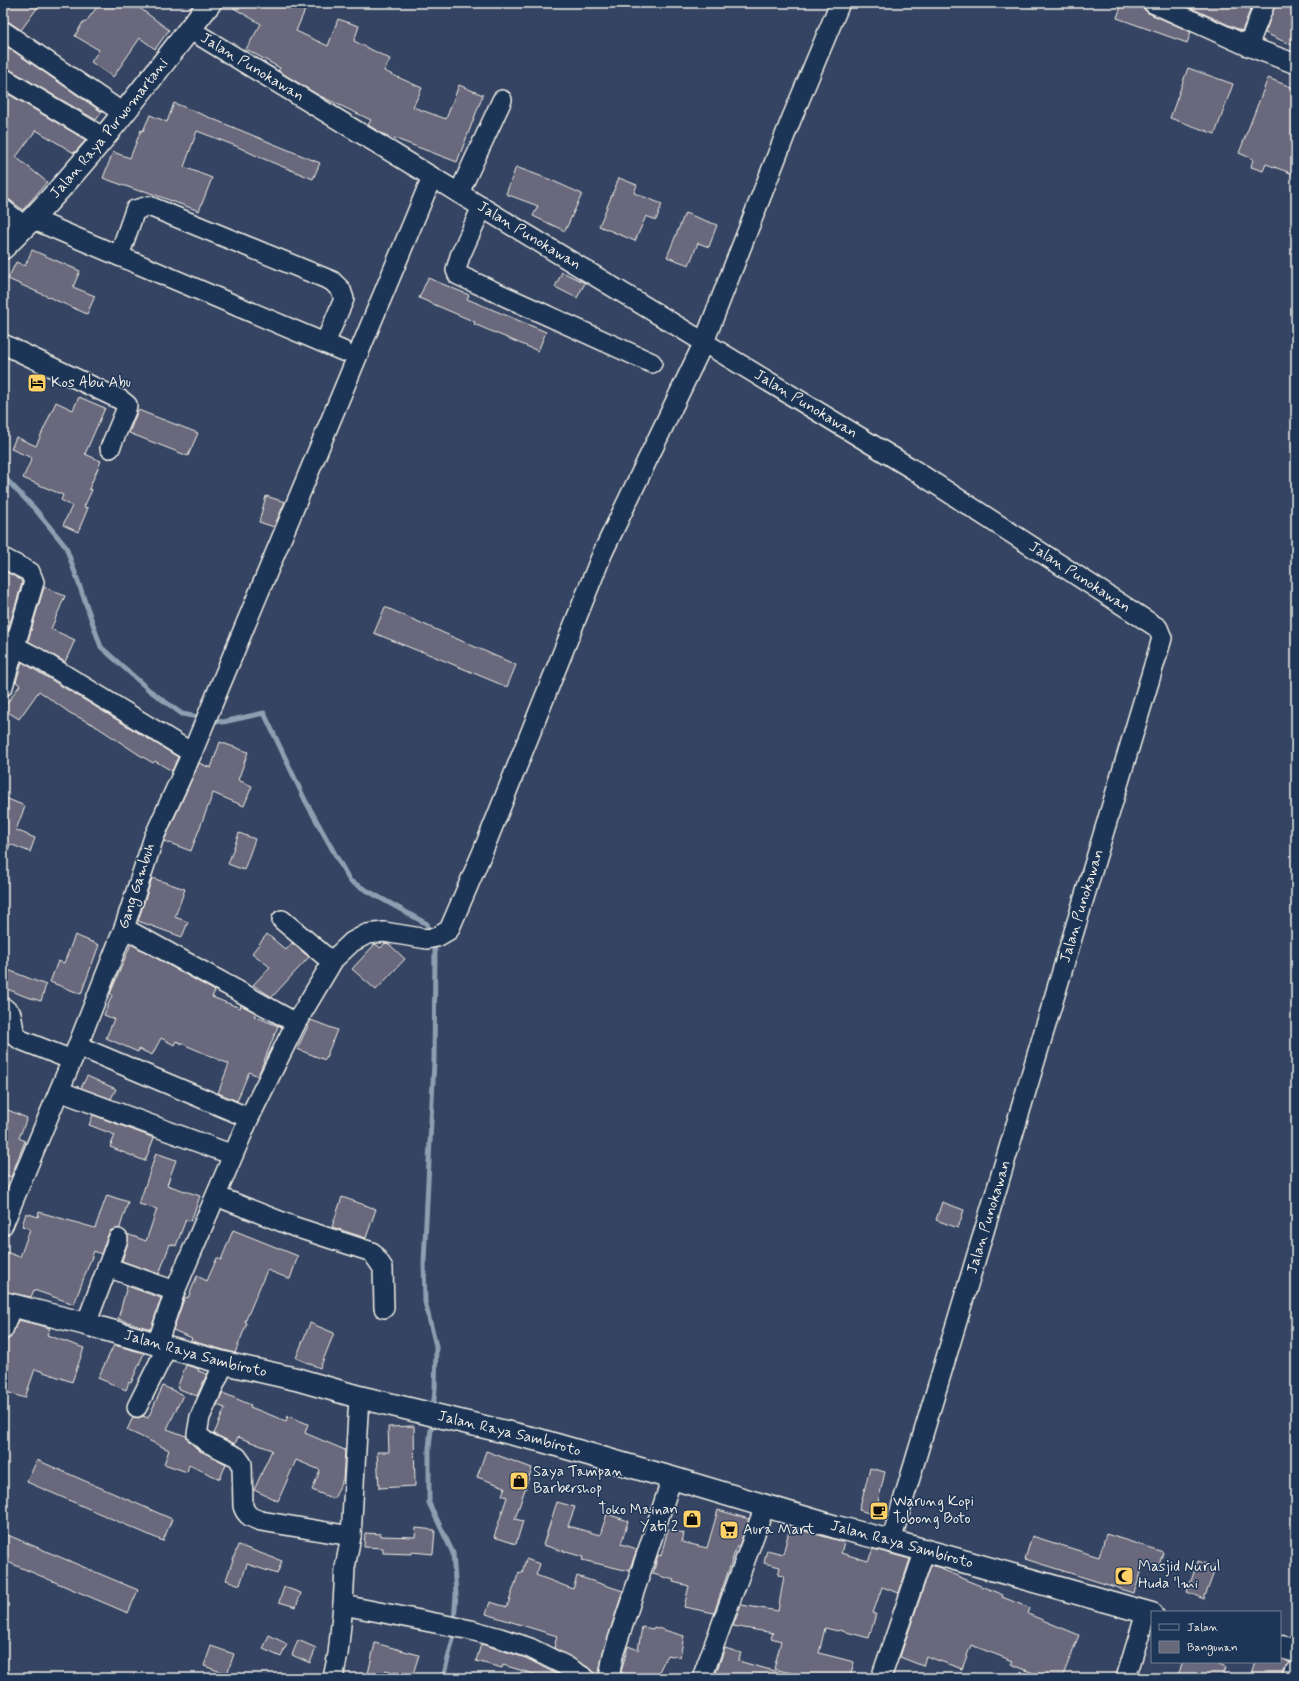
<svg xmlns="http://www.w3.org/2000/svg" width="1299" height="1681" font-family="Mynerve,sans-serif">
  <rect width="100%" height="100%" fill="#344462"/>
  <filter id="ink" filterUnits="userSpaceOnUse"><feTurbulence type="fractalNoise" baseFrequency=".025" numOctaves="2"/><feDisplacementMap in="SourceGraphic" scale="8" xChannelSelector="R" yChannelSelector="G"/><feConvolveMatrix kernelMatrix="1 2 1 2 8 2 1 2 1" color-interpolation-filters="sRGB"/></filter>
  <g filter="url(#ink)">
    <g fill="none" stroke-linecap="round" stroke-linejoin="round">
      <path stroke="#8ca0b1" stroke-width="5" d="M3,473L5,478L35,509L66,547L101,647L149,690L182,714L203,718
        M211,720L223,722L264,713L305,800L350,881L427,924L430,934
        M433,942L435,951L434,1061L424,1262L425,1302L436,1346L435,1389L433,1410
        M432,1420L429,1448V1503L453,1553L456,1594L454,1622
        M443,1678L453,1639L454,1630"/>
    </g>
    <path fill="#69687b" stroke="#f4f1e8" d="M3,3H41L21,30L9,22L3,20Z
      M100,3H133L169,30L155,49L140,38L113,77L91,62L99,50L75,36L83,22L85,23Z
      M225,3H308L296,31L328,46L338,19L359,26L354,41L390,59L384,71L422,88L413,107L446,119L459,85L483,95L457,162L383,134L368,125L371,120L318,95L278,71L280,68L246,49L261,24Z
      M1122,3H1142L1144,9L1148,13L1191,32L1187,43L1117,18Z
      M1180,3H1239L1251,8L1242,31Z
      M1276,3H1296V47L1265,33Z
      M3,44L102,112L96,120L9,69L3,67Z
      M1188,68L1233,84L1215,134L1170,118Z
      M1268,78L1296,89V175L1266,164L1263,171L1251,167L1253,159L1239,153Z
      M3,91L86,140L74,153L36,130L16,157L47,182L23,210L10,200L3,198Z
      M174,103L320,163L313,179L259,157L236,146L197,131L184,167L212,178L199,211L142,190V192L103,178L113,152L130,158L141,130L143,131L150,115L167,122Z
      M516,167L551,180L582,194L565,231L533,216L538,206L506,194Z
      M619,178L637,185L634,193L662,204L656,220L646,216L635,241L599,226Z
      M685,213L717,225L709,247L698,243L689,265L667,257Z
      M32,250L80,271L73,287L95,296L87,314L8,279L16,262L25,266Z
      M562,272L585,283L577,298L555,287Z
      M428,278L469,295L467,299L546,332L538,351L474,324L475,322L419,298Z
      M79,397L105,408L85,454L101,461L89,489L92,490L84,507L88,508L78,532L63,525L72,506L61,500L63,495L23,478L32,458L11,449L16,437L36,446L56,402L73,410Z
      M138,410L198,433L188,456L129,433Z
      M266,496L285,502L274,527L259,522Z
      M3,570L21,580L22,583L8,630L3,629Z
      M44,587L65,596L51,629L75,640L65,662L28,641Z
      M385,607L516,665L507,687L421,651V652L374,633Z
      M22,662L178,757L172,771L155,761L153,763L138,754L94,725L70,713L39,691L19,719L3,709L20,685L16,682Z
      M220,742L248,752L238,780L252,786L244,806L213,793L191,851L164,841L199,763L211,768Z
      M3,797L25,806L16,830L35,838L30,852L10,844L4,861Z
      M239,833L255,839L244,870L228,864Z
      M152,878L185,889L175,917L188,922L182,937L138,921Z
      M267,934L286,950L292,943L309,957L272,997L253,985L270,967L252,953Z
      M75,935L99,945L81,994L50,982L58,961L64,963Z
      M385,943L389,944L405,959L376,990L352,969L375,944L381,948Z
      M131,944L215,991L212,997L240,1008L241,1005L256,1013L254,1016L278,1026L258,1076L249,1072L237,1101L218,1093L229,1064L176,1041L174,1045L161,1038L152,1055L139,1049L138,1052L106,1038L114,1019L104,1015L112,995L110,994Z
      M3,968L46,985L41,1001L24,996L3,987Z
      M311,1020L337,1030L325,1060L297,1049Z
      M87,1076L116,1089L111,1099L81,1088Z
      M3,1108L27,1118L19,1138L25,1141L11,1177L3,1174Z
      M93,1115L154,1138L145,1161L110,1147L115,1135L89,1125Z
      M156,1153L176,1160L167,1185L200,1196L191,1221L186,1219L176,1246L170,1244L159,1274L122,1261L128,1242L127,1234L146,1241L157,1209L139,1204Z
      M107,1195L128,1202L121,1224L120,1228L111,1230L108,1235L101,1254L94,1251L74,1304L34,1290L31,1297L3,1291V1251L20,1257L30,1229L22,1226L26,1213L38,1217L39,1212L95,1228Z
      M342,1197L376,1209L366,1238L332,1227Z
      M942,1202L964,1210L958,1228L936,1220Z
      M233,1230L298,1256L290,1279L267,1270L245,1322L247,1323L235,1353L191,1341L192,1338L173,1330L184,1299L186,1297L188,1298L197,1276L207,1281L217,1258L221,1260Z
      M127,1286L161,1298L151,1329L118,1319Z
      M18,1320L50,1328L47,1335L84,1348L72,1382L35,1369L25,1398L3,1391V1381L9,1364L3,1363V1341L10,1338Z
      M310,1323L334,1333L320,1368L296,1358Z
      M114,1345L144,1353L131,1383L129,1382L126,1390L98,1378Z
      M186,1365L199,1369L198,1371L207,1374L197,1396L177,1388Z
      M163,1386L183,1395L167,1429L186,1436L190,1442L199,1450L226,1464L220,1479L189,1465L187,1472L164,1464L169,1450L127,1430L133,1417L138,1418L143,1416L148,1418Z
      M223,1393L251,1405L250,1407L286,1421L288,1416L308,1424L305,1433L345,1450L343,1479L334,1499L312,1490L320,1470L296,1460L278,1501L254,1490L272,1450L238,1437L235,1444L214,1434L225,1408L217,1405Z
      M414,1426L415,1486L379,1488L377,1452H389L388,1427Z
      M486,1451L532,1468L515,1519L523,1521L516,1544L494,1537L507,1497L502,1495L505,1487L477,1477Z
      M37,1460L172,1519L163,1541L27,1482Z
      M870,1468L885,1472L875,1515L859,1510Z
      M557,1502L575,1507L568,1526L600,1535L607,1514L628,1521L621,1544L637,1549L629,1571L582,1560L583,1557L543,1545Z
      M718,1510L749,1519L739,1546H737L714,1613L684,1607L689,1586L673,1582L674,1580L653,1574L658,1555L661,1556L668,1529L684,1533L682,1542L707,1548Z
      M790,1527L844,1542L841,1553L868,1561L873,1549L910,1559L899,1593L882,1587L873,1613L876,1614L869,1638L839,1630L838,1631L825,1628L819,1653L854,1662L850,1678H812L774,1669L781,1641L771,1638L773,1633L733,1626L741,1605L778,1611L784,1576L778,1575L780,1567L764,1563L767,1550L783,1554Z
      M416,1528L435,1530L433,1554L412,1552V1554L383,1553V1548L364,1547L365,1533L381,1534V1536L415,1537Z
      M3,1533L138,1590L128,1613L3,1560Z
      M1106,1534L1163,1552L1158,1569L1144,1564L1134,1593L1025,1559L1032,1536L1099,1557Z
      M238,1545L282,1561L277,1574L247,1564L240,1585L226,1580Z
      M526,1559L540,1564L536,1575L573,1589L577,1576L623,1591L603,1652L598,1678H596L595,1673L591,1669L554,1648L557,1636L486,1614L490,1602L507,1607L519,1572L522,1573Z
      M1198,1561L1216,1567L1204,1599L1187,1592Z
      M931,1565L944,1569L943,1570L961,1577V1578L1003,1595L1002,1597L1030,1608L1028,1614L1079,1635L1062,1678H1045L1011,1664L1013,1661L971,1645L962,1669L926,1656L923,1666L900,1657Z
      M284,1587L301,1593L296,1607L279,1602Z
      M642,1627L653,1629L654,1627L684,1636L680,1657L667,1655L656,1678H634L621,1672L628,1646L638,1650Z
      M269,1635L287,1644L281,1657L263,1649Z
      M298,1640L316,1648L310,1663L292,1655Z
      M375,1643L419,1655L412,1677L386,1670L383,1678H367Z
      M481,1644L526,1658L564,1678H540V1676L503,1665L502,1668L476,1661Z
      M211,1646L234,1654L227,1674L204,1666Z
      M725,1648L741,1653L738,1661L785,1674L784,1678H714Z
      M1280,1660L1289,1662L1286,1667L1282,1678H1250L1255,1662H1280Z
      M1183,1662H1213L1226,1668L1222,1678H1177Z"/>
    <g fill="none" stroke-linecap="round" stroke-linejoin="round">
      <defs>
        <g id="street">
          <path d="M1153,3L1248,46L1296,64"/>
          <path id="s1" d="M189,29L914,470L1158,628L1162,638L1160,645L891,1541"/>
          <path d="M3,31L123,113"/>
          <path d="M1248,46L1265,3"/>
          <path d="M3,78L104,138"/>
          <path d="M459,193L502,100"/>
          <path d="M482,207L460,256L456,270L458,275L652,363"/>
          <path d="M3,209L25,227"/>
          <path d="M32,219L343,351"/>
          <path d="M119,256L135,210L149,206L332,281L341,290L344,299L325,343"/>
          <path d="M3,344L121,400L127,405L126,410L110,448"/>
          <path d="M3,558L30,572L34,582L3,686"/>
          <path d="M3,640L39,659L192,753L154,837L124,928L72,1060L3,1225"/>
          <path d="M192,753L432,177"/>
          <path d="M282,920L332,962"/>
          <path d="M124,928L296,1023"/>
          <path d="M3,1007L11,1014L15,1036L21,1040L72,1060"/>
          <path d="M78,1046L249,1118"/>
          <path d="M59,1091L233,1155"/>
          <path d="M216,1196L295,1227L372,1252L383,1268L384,1308"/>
          <path d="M107,1267L175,1291"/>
          <path d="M86,1324L118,1239"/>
          <path d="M3,1330L12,1305"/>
          <path d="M157,1344L175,1291L249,1118L296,1023L334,959L352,942L367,934L384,932L427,939L437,937L449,930L483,851L603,552L704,342L791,120L840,3"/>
          <path d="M224,1363L200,1417L197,1434L206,1442L237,1457L242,1464L243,1506C246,1516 252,1518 261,1521L351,1536"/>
          <path d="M137,1407L167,1347"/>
          <path d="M343,1605L471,1630L500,1638L530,1648L566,1666L585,1678"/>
          <path d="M333,1678L338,1654L343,1605L345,1568L351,1536L359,1397"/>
          <path d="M609,1678L613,1655L672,1478"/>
          <path d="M702,1678L765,1506"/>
          <path d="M881,1678L925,1550"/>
          <path d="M1126,1678L1146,1613"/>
          <path d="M1293,1678L1296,1671"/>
        </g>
        <g id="secondary">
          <path id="s2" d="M3,248C80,174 144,87 210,3"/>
          <path id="s3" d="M3,1303L86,1324L224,1363L296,1379L359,1397L539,1440L672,1478L836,1527L891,1541L1152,1614"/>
          <path d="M1280,1647L1296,1651"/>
        </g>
      </defs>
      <use href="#street" stroke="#f4f1e8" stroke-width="22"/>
      <use href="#secondary" stroke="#f4f1e8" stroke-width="25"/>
      <use href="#street" stroke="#1d3557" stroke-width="19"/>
      <use href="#secondary" stroke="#1d3557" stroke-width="22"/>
    </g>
  </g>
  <defs>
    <symbol id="hotel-square" viewBox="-11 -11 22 22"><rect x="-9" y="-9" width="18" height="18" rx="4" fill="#ffd166" stroke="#1d3557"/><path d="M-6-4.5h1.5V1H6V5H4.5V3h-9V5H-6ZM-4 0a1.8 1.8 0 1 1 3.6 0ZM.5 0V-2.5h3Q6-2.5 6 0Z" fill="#111"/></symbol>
    <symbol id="shop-square" viewBox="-11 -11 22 22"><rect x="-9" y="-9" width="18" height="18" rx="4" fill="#ffd166" stroke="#1d3557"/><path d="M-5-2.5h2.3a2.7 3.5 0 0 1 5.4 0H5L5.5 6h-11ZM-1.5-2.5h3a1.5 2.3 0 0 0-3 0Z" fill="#111"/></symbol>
    <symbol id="cafe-square" viewBox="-11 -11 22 22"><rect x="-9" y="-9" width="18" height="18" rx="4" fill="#ffd166" stroke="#1d3557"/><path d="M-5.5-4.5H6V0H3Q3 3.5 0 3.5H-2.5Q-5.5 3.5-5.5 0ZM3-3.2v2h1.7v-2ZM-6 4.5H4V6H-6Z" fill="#111"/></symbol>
    <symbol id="supermarket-square" viewBox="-11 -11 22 22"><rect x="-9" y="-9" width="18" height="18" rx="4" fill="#ffd166" stroke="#1d3557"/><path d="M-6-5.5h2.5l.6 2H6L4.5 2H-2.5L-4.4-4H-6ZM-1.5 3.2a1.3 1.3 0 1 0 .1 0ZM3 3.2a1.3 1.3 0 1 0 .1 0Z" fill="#111"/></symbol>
    <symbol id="mosque-square" viewBox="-11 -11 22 22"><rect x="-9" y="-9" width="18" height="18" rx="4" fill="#ffd166" stroke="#1d3557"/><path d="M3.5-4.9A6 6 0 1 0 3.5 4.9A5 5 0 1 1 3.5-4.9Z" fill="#111"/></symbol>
  </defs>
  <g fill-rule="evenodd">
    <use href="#hotel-square" x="26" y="372" width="22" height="22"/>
    <use href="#shop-square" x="508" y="1470" width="22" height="22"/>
    <use href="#cafe-square" x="868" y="1500" width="22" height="22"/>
    <use href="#shop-square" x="681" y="1508" width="22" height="22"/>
    <use href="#supermarket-square" x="718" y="1519" width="22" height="22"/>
    <use href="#mosque-square" x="1113" y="1565" width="22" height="22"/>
  </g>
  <g text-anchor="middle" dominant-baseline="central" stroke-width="3" stroke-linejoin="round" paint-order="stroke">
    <g font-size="15" fill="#f4f1e8" stroke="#1d3557">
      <text stroke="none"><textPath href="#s1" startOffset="74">Jalan Punokawan</textPath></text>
      <text stroke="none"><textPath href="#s2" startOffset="160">Jalan Raya Purwomartani</textPath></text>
      <text stroke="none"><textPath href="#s1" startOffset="398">Jalan Punokawan</textPath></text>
      <text stroke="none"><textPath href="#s1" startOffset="722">Jalan Punokawan</textPath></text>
      <text stroke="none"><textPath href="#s1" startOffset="1046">Jalan Punokawan</textPath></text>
      <text transform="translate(137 886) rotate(-72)">Gang Gambuh</text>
      <text transform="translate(1082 906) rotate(-73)">Jalan Punokawan</text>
      <text transform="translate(989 1217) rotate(-73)">Jalan Punokawan</text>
      <text stroke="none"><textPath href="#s3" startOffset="199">Jalan Raya Sambiroto</textPath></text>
      <text stroke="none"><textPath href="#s3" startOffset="523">Jalan Raya Sambiroto</textPath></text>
      <text stroke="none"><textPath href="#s3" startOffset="931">Jalan Raya Sambiroto</textPath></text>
    </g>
    <g font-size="15" fill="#f4f1e8" stroke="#1d3557" text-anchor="start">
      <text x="51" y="383">Kos Abu Abu</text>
      <text x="533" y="1472">Saya Tampan<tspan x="533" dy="17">Barbershop</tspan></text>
      <text x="893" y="1502">Warung Kopi<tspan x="893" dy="17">Tobong Boto</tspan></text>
      <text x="678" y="1510" text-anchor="end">Toko Mainan<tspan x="678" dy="17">Yati 2</tspan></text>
      <text x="743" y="1530">Aura Mart</text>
      <text x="1138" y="1567">Masjid Nurul<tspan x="1138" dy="17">Huda 'lmi</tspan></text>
    </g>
  </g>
  <rect width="1299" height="1681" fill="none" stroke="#1d3557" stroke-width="16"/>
  <rect x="8" y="8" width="1283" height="1665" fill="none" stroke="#f4f1e8" stroke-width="1.5" filter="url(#ink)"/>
  <rect x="1151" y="1611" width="130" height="52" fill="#1d3557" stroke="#738091"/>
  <rect x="1159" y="1624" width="20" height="6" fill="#1d3557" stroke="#738091"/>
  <text x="1187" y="1631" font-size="12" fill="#f4f1e8">Jalan</text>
  <rect x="1159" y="1641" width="20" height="12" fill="#69687b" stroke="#738091"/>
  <text x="1187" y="1651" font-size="12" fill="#f4f1e8">Bangunan</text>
</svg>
